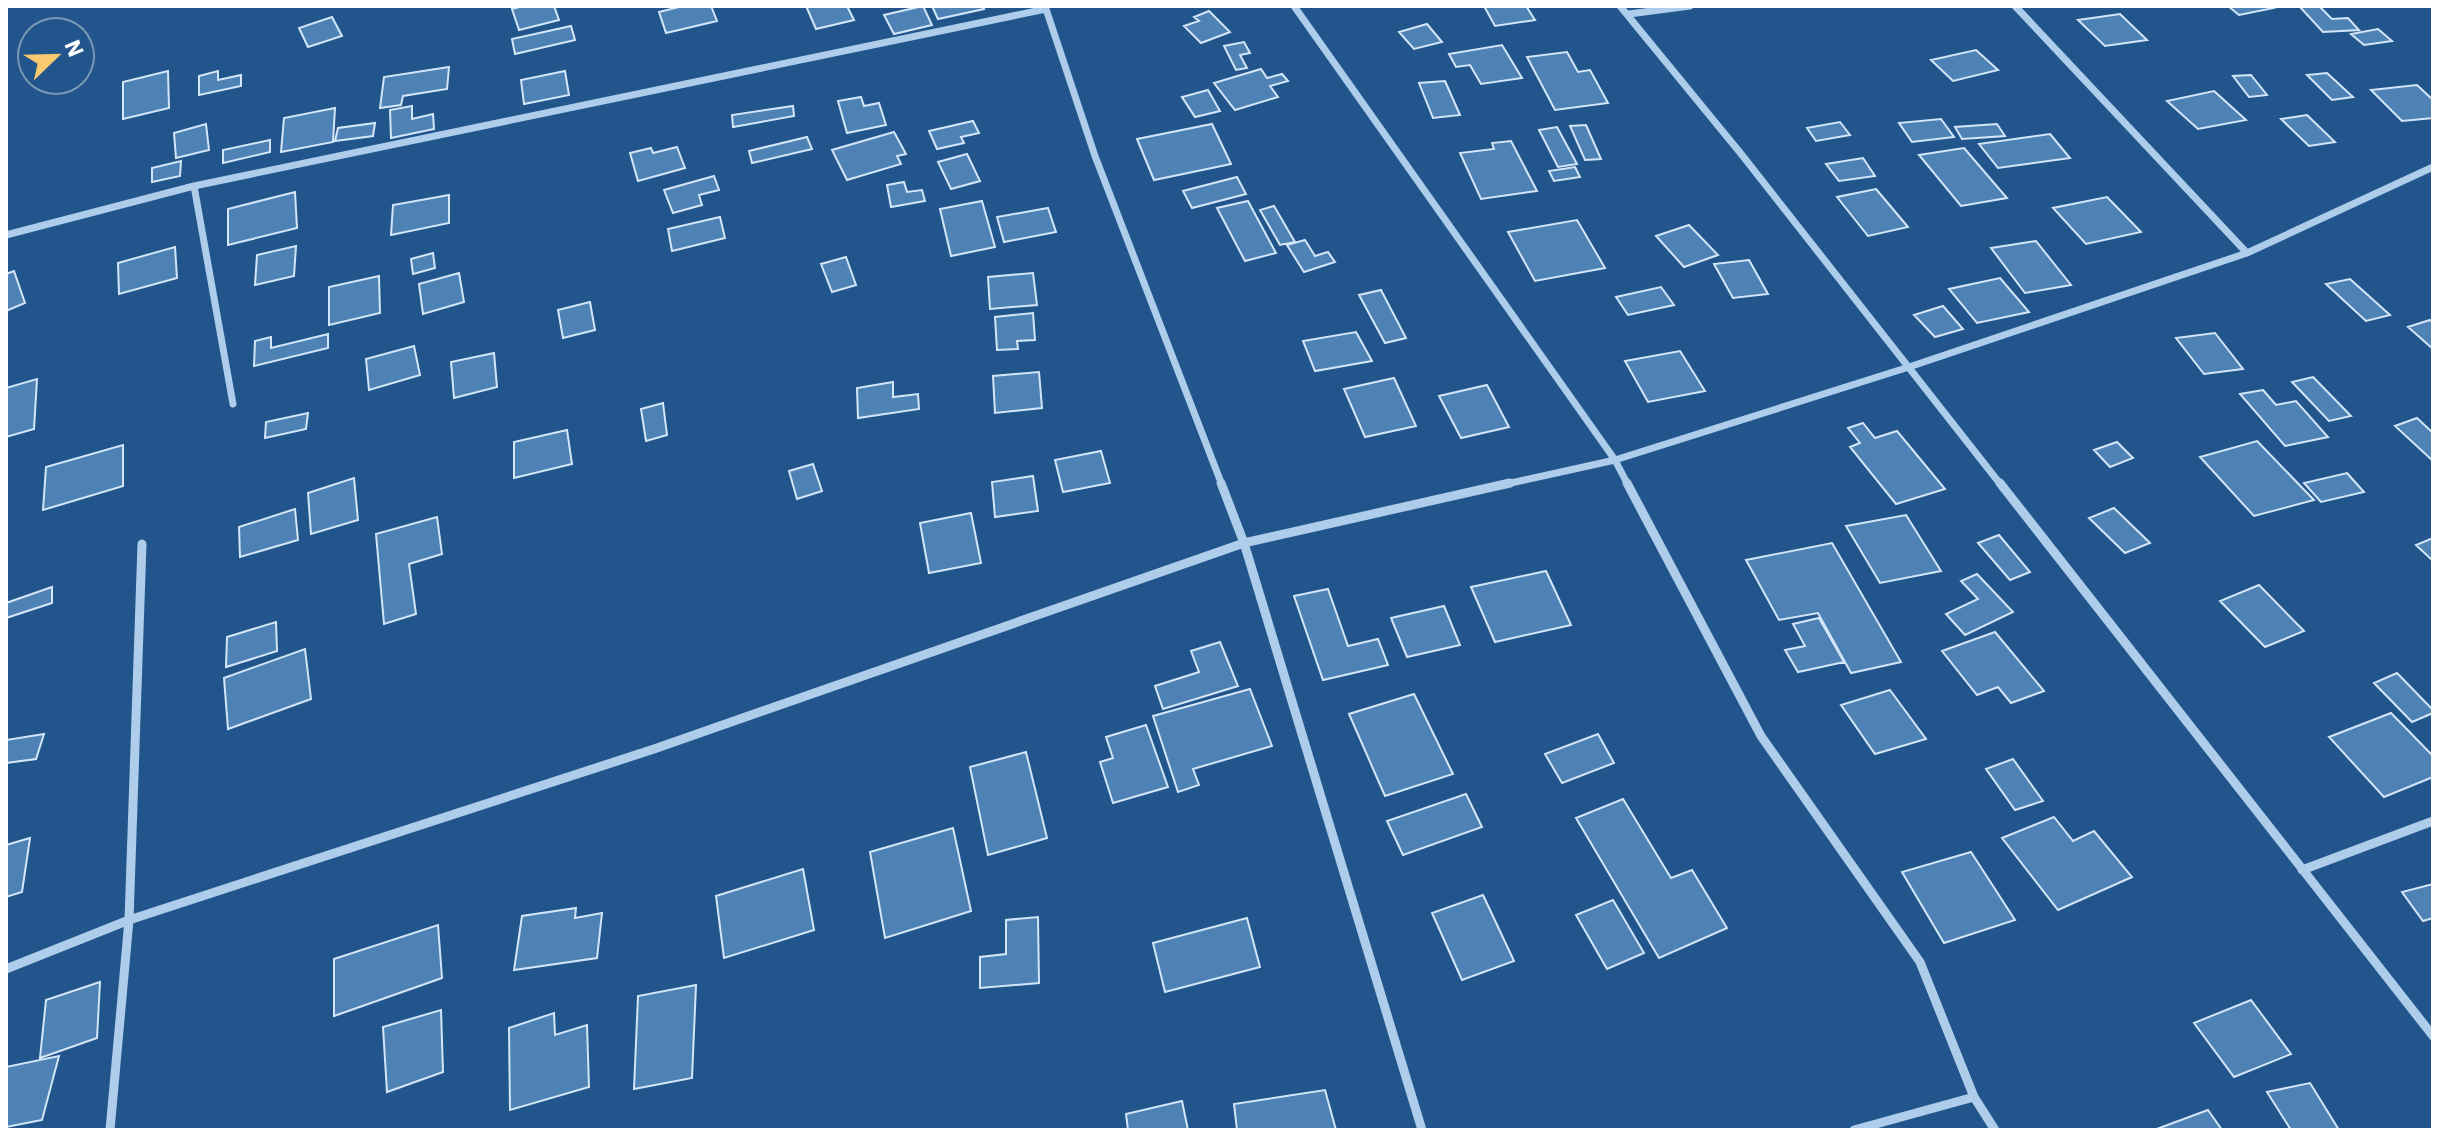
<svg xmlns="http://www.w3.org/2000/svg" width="2439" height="1136" font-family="'IBM Plex Sans',sans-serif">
  <rect width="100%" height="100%" fill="#21558b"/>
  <path fill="#4e81b4" stroke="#d3e6f8" stroke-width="2" d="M523,6H554L559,20L519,30L512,9Z
    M683,6H711L717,21L666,33L659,12Z
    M806,6H847L854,20L816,29Z
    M923,6L932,25L894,34L884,15Z
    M932,6H982L984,9L938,19Z
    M1484,6H1526L1535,20L1495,26Z
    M2228,6H2272L2274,8L2239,15Z
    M2299,6H2319L2332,19L2348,18L2359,30L2323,32Z
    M1209,11L1230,32L1201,43L1184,26L1199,21L1194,17Z
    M2120,14L2147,40L2105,46L2078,20Z
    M332,17L342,36L308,47L299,28Z
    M1427,24L1442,42L1414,49L1399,32Z
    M571,26L575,40L515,54L512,39Z
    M2378,29L2392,41L2364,45L2351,34Z
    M1244,42L1250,53L1240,55L1247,68L1236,70L1224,46Z
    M1502,45L1522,78L1481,84L1470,65L1456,67L1449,54Z
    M1976,50L1998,70L1953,81L1931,60Z
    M1567,52L1578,72L1590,70L1608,103L1555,110L1527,57Z
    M449,67L447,89L403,96L401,105L380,108L384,77Z
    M1261,69L1267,78L1282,74L1288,81L1270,86L1278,97L1235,110L1214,83Z
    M168,71L169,108L123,119V82Z
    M218,71V80L241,75V86L199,95V76Z
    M565,71L569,95L524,104L521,80Z
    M2327,73L2353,97L2332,100L2307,75Z
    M2251,75L2267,95L2249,97L2233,76Z
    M1445,81L1460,115L1433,118L1419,83Z
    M2417,85L2433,100V118L2402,121L2371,90Z
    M1208,90L1220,111L1195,117L1182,97Z
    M2214,91L2246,120L2198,129L2167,101Z
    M861,97L864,106L879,103L886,125L847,133L838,101Z
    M412,106V119L433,114L434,129L391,138L390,110Z
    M793,106L794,116L733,127L732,115Z
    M335,108L333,142L281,152L284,118Z
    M2307,115L2335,142L2309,146L2281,119Z
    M1941,119L1954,137L1912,142L1899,123Z
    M973,121L979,133L961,137L964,143L937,149L929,131Z
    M1840,122L1850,135L1816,141L1807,128Z
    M375,123L373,136L335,141L338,128Z
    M206,124L209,150L176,158L174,133Z
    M1212,124L1231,164L1154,180L1137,139Z
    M1997,124L2005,136L1962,139L1955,127Z
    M1586,125L1601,159L1585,160L1570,126Z
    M1557,127L1577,164L1558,167L1539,130Z
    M894,132L906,154L897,156L901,164L847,180L832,150Z
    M2050,134L2070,158L1998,168L1979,144Z
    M807,137L812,149L752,163L749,151Z
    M270,140V152L223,163V150Z
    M1511,141L1537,191L1481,199L1460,153L1494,149L1492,143Z
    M677,147L685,168L638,181L630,153L651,148L653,153Z
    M1964,148L2007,198L1961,206L1919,155Z
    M967,154L980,181L951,189L938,162Z
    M1863,158L1875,176L1839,181L1826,164Z
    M181,161L180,176L152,182V168Z
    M1575,167L1580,177L1554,181L1549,171Z
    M714,176L719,190L699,195L702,205L673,213L664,190Z
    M1237,177L1246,194L1192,208L1183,191Z
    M904,182L907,192L922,190L925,201L891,207L887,185Z
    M1876,189L1908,227L1868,236L1837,197Z
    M295,192L297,228L228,245V209Z
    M449,195V223L391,235L393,205Z
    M2107,197L2141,232L2086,244L2053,208Z
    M982,201L995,247L951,256L940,209Z
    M1248,201L1276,253L1245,261L1217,208Z
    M1274,206L1295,242L1280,245L1260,210Z
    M1048,208L1056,232L1004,242L997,217Z
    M720,217L725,238L672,251L668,229Z
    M1577,220L1605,268L1535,281L1508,232Z
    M1689,225L1718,255L1684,267L1656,236Z
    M1305,240L1315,256L1328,252L1335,262L1304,272L1287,245Z
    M2036,241L2071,285L2025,293L1991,248Z
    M296,246L294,276L255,285L257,255Z
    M175,247L177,278L119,294L118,263Z
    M433,253L435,268L413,274L411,259Z
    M846,257L856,285L832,292L821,264Z
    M1749,260L1768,294L1733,298L1714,264Z
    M14,271L25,303L6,311V274Z
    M459,273L464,302L423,314L419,284Z
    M1033,273L1037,305L990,309L988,277Z
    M379,276L380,313L329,325V287Z
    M2000,278L2029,312L1977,323L1949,289Z
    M2350,279L2390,315L2366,321L2326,284Z
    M1661,287L1674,305L1628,315L1616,297Z
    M1381,290L1406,338L1385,343L1359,295Z
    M590,302L595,330L563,338L558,310Z
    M1943,306L1963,329L1935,337L1914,315Z
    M1033,313L1035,340L1017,341L1018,349L997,350L995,317Z
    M2430,320L2433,323V349L2408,327Z
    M1356,332L1372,361L1315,371L1303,341Z
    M2215,333L2243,369L2204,374L2176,338Z
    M328,334V348L254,366L255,341L271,337V348Z
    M414,346L420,375L369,390L366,359Z
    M1680,351L1705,391L1648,402L1625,361Z
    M494,353L497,387L454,398L451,362Z
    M1039,372L1042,408L995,413L993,376Z
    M2313,377L2351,416L2329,421L2292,382Z
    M1394,378L1416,426L1365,437L1344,389Z
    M37,379L34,429L6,437V388Z
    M893,382V397L918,394L919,409L858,418L857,388Z
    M1487,385L1509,427L1461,438L1439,396Z
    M2263,390L2276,405L2296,401L2328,437L2285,446L2240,394Z
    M663,403L667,435L646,441L641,409Z
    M308,413L306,429L265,438L266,422Z
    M2417,418L2433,433V461L2395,426Z
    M1863,423L1875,438L1897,431L1945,489L1896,504L1850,447L1860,443L1848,428Z
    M567,430L572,464L514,478V442Z
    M2257,441L2314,500L2254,516L2200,457Z
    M2117,442L2133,458L2110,467L2094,450Z
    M123,445V486L43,510L46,467Z
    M1101,451L1110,483L1063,492L1055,460Z
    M813,464L822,491L797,499L789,471Z
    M2347,473L2364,492L2321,502L2304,483Z
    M1033,476L1038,511L995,517L992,482Z
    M354,478L358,520L311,534L308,493Z
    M2114,508L2150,543L2125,553L2089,518Z
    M295,509L298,540L240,557L239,527Z
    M971,513L981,563L929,573L920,523Z
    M1906,515L1941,571L1880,583L1846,526Z
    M437,517L442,554L409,564L416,614L384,624L376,534Z
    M1999,535L2030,572L2010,580L1978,543Z
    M2433,538V561L2416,545Z
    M1832,543L1901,662L1851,673L1818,613L1779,620L1746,560Z
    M1546,571L1571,625L1495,642L1471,587Z
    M1977,574L2013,612L1965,635L1946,614L1978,599L1961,581Z
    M2259,585L2304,631L2265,647L2220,601Z
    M52,587V603L6,618V603Z
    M1328,589L1348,646L1378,639L1388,665L1323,680L1294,596Z
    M1444,606L1460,645L1407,657L1391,618Z
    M1819,618L1844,662L1798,672L1785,650L1805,646L1793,624Z
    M276,622L277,651L226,667L227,637Z
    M1995,632L2044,691L2011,703L1998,687L1977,695L1942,651Z
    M1220,642L1238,686L1163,709L1155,686L1199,672L1191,651Z
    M305,649L311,699L228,729L224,678Z
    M2397,673L2433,710V713L2412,722L2374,683Z
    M1250,689L1272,746L1193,769L1199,785L1178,792L1153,716Z
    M1890,690L1926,739L1875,754L1841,705Z
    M1414,694L1453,774L1385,796L1349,714Z
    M2391,713L2433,756V777L2384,797L2329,737Z
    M1146,725L1168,787L1113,803L1100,762L1113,758L1106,737Z
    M44,734L36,759L6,763V740Z
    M1598,734L1614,763L1562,783L1545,754Z
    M1026,752L1047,838L988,855L970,767Z
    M2013,759L2043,801L2015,810L1986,769Z
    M1466,794L1482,827L1403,855L1387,821Z
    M1623,799L1671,878L1692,870L1727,928L1659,958L1576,818Z
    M2054,817L2073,841L2094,831L2132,877L2058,910L2002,838Z
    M953,828L971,911L885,938L870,852Z
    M30,838L22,892L6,897V845Z
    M1971,852L2015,920L1944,943L1902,872Z
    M803,869L814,930L724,958L716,896Z
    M2433,884V918L2423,921L2402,892Z
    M1483,895L1514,961L1462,980L1432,913Z
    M1613,900L1644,953L1607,969L1576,915Z
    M576,908L575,918L602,913L597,958L514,970L522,916Z
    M1038,917L1039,983L980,988V957L1006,954V920Z
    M1247,918L1260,967L1165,992L1153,943Z
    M438,925L442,978L334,1016V959Z
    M100,982L97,1038L40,1058L46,1000Z
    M696,985L692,1078L634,1089L638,996Z
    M2251,1000L2291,1054L2234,1077L2194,1023Z
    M441,1010L443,1072L387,1092L383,1027Z
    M554,1013L555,1035L587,1025L589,1087L510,1110L509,1028Z
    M59,1056L42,1120L6,1127V1067Z
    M2310,1083L2339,1130H2291L2267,1092Z
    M1325,1090L1336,1130H1237L1234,1104Z
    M1182,1101L1188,1130H1128L1126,1114Z
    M2208,1110L2222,1130H2154Z"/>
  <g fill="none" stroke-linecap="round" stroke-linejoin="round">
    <path stroke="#aecdeb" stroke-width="7" d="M1045,6L1095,156L1222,485
      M1294,6L1615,460L1628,485
      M1620,6L1742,155L2001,485
      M2015,6L2247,253
      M1629,14L1690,6
      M194,186L233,404
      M6,235L194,186L1046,9
      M1502,485L1615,460L1909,367L2247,253L2433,167"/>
    <path stroke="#aecdeb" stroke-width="9" d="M1221,483L1244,543L1422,1130
      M1627,483L1761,736L1920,962L1974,1097L1995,1130
      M2000,483L2433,1036
      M2302,870L2433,821
      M6,969L129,920L654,749L1244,543L1510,483
      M110,1130L129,920L142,544
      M1854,1130L1974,1097"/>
  </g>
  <rect width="2439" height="1136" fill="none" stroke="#ffffff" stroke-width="16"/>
  <g transform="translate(56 56) rotate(67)"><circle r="38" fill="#21558b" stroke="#7a99b9" stroke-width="2"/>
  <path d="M0-6L14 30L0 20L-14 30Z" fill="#f8c96f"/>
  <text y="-12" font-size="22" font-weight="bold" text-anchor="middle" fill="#ffffff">N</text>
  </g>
</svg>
